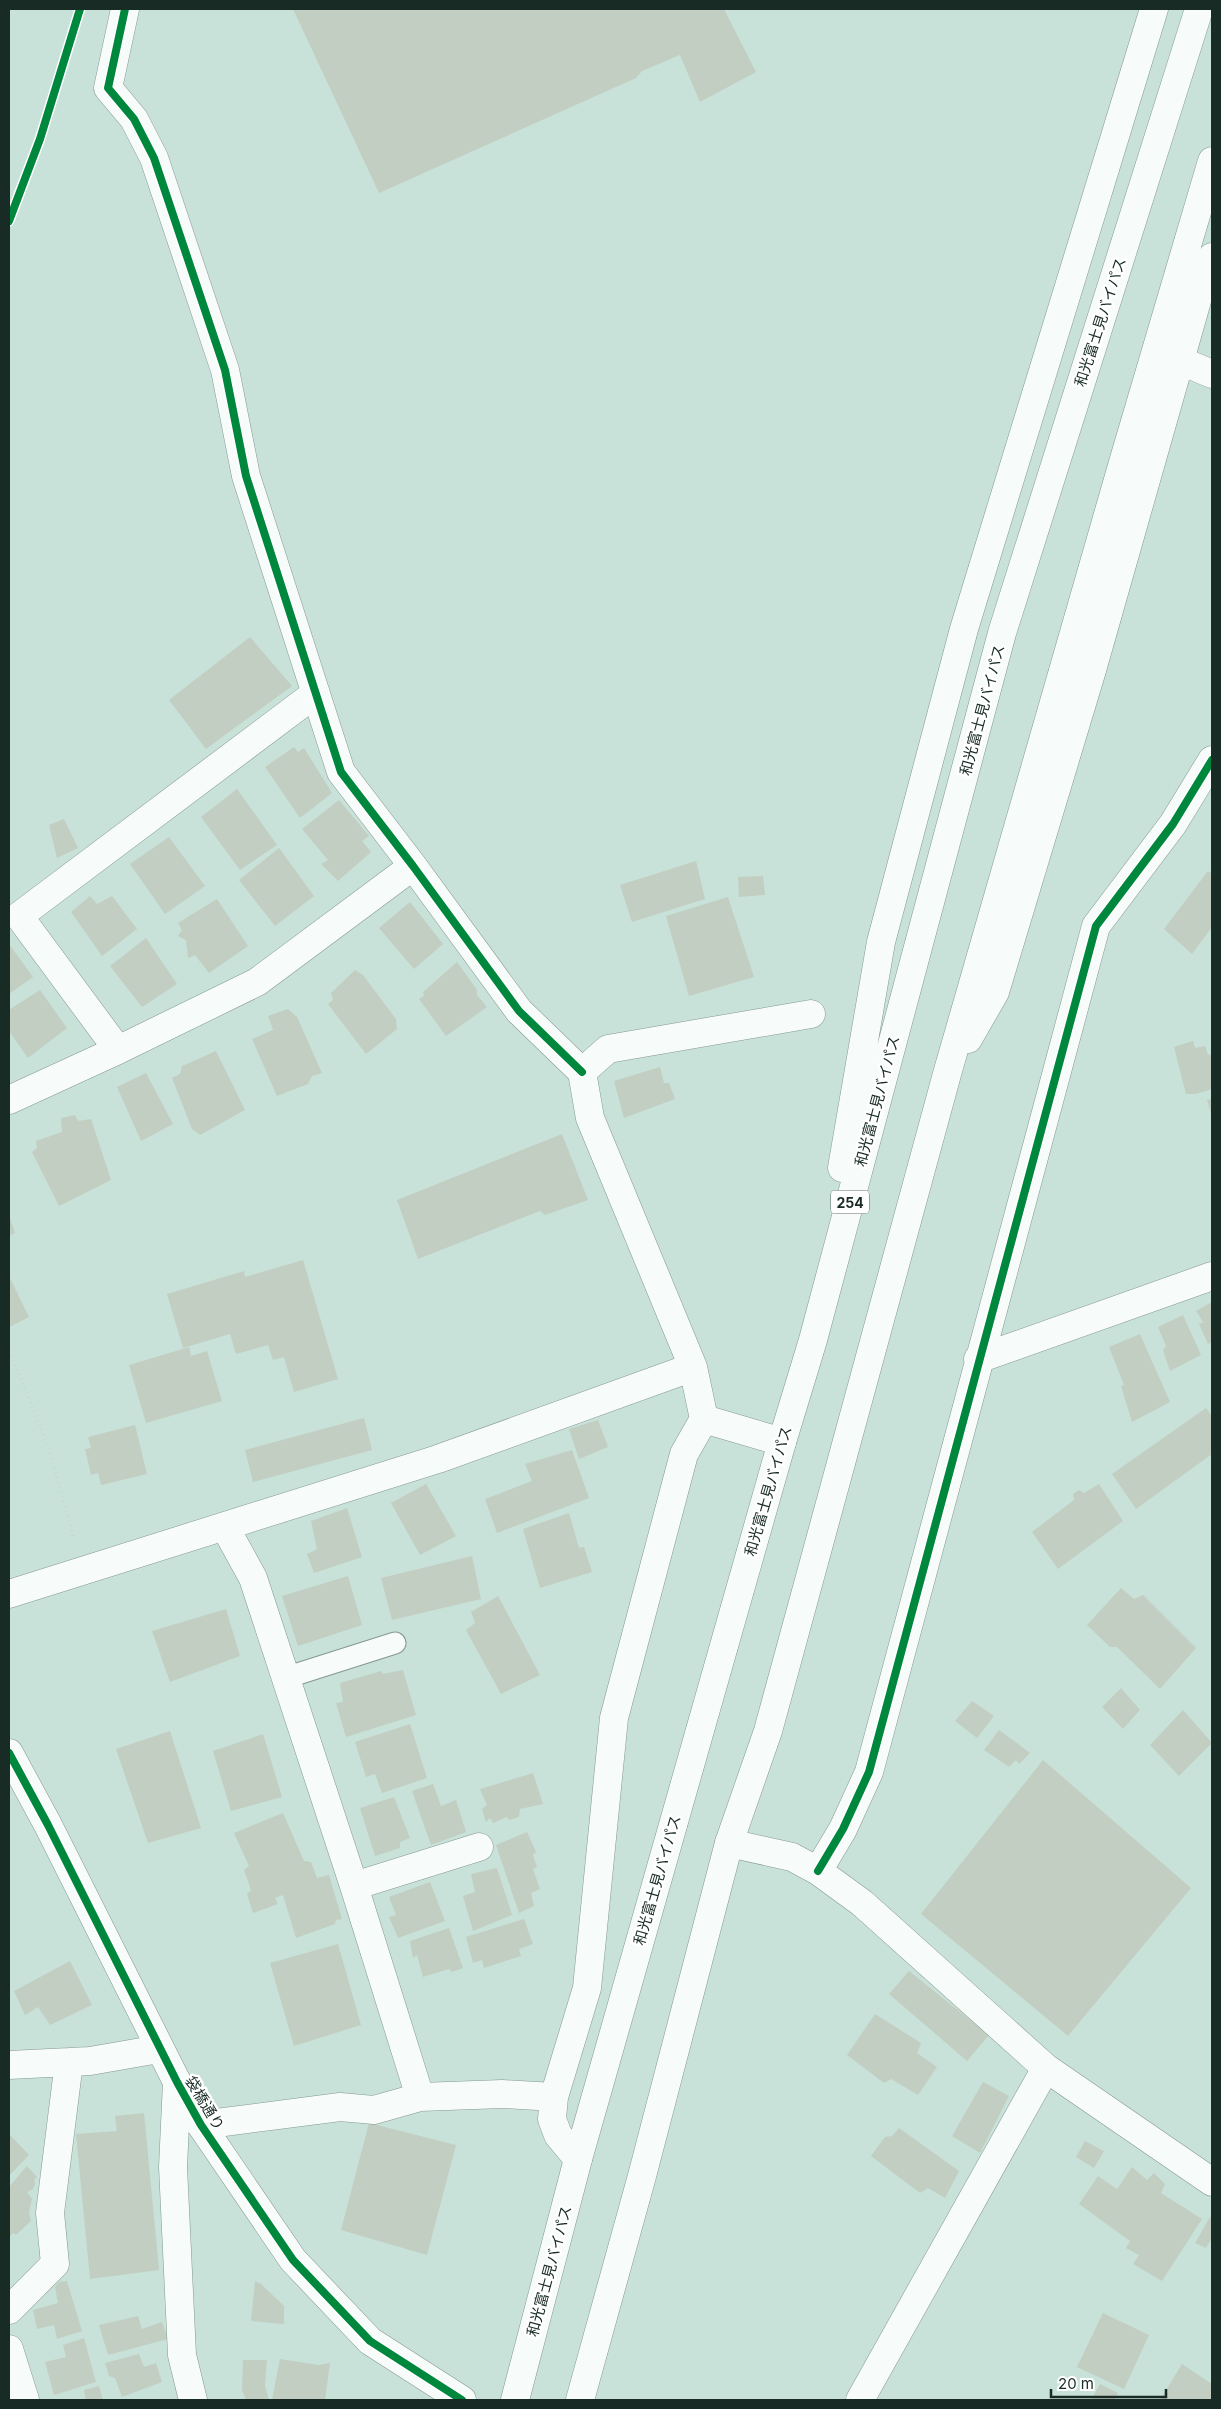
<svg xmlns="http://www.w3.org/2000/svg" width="1221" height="2409" font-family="Inter,'Noto Sans JP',sans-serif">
  <rect width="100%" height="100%" fill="#c8e2d9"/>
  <path fill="#c2cec2" d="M293,9H724L756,72L700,102L680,55L642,71L636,78L379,193Z
    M250,637L292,686L206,749L169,700Z
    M294,747L298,752L304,748L332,793L300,818L265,767Z
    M237,789L277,845L240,870L201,817Z
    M339,800L369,836L362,841L371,852L338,881L321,864L328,860L302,829Z
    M64,819L78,848L57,858L49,825Z
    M169,837L205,886L165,914L130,864Z
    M279,848L314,896L275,926L239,880Z
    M696,861L705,899L632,922L620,885Z
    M1208,871L1212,874V927L1192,954L1164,929Z
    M763,876L765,895L739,897L738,877Z
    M90,896L97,904L112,896L137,929L102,956L71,912Z
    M728,897L754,977L689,996L666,916Z
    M217,899L248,946L209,973L195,955L188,958L186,940L178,936L182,930L178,923Z
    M410,902L443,944L414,969L379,928Z
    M146,938L177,984L142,1007L110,966Z
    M9,944L33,977L9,994Z
    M457,962L477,990V995L487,1007L446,1036L419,999L424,996L423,992Z
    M355,970L363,975L396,1019L397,1029L366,1054L328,1004L333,1000L331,993Z
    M40,990L67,1028L28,1058L9,1031V1010Z
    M288,1009L297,1017L322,1073L312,1076L308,1084L277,1096L252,1039L273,1030L268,1016Z
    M1193,1041L1195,1048L1205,1046L1208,1055L1212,1054V1089L1196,1094H1186L1174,1047Z
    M216,1051L245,1110L200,1135L192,1129L172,1078L180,1074L182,1066Z
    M660,1067L664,1083H669L675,1099L624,1118L614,1081Z
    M146,1073L173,1124L141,1141L117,1087Z
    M1212,1099V1116L1207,1100Z
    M75,1115L78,1121L91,1119L111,1180L59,1206L32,1152L37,1148L36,1141L62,1132L61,1118Z
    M562,1134L588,1200L545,1215L540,1211L418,1259L397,1200Z
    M9,1215L15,1233L9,1236Z
    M303,1260L338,1379L294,1392L284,1357L273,1360L268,1345L236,1354L230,1334L183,1348L167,1294L244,1271L245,1277Z
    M9,1276L29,1317L9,1327Z
    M1212,1302V1342L1208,1344L1199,1324L1203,1322L1196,1311Z
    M1183,1315L1201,1355L1170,1371L1163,1350L1166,1346L1158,1327Z
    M1140,1334L1170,1402L1132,1422L1121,1386L1124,1385L1109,1347Z
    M189,1347L191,1356L207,1351L222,1401L146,1423L129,1365Z
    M1206,1408L1212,1416V1454L1136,1509L1112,1474Z
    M364,1418L372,1450L253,1482L245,1450Z
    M598,1420L608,1447L579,1459L569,1429Z
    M135,1425L147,1474L101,1485L98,1473L91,1475L85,1449L91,1448L88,1437Z
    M572,1450L589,1498L497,1533L485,1499L532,1481L525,1464Z
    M426,1484L456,1536L420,1555L391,1503Z
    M1099,1484L1123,1521L1058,1569L1032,1532L1074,1500L1073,1494L1079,1490L1084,1493Z
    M347,1508L362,1557L314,1573L307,1554L317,1549L311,1521Z
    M569,1513L579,1548L584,1547L592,1572L540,1588L523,1529Z
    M472,1556L481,1599L392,1620L381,1578Z
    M348,1576L362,1625L298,1646L282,1596Z
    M1121,1588L1134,1599L1143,1595L1196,1648L1160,1689L1117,1647H1110L1087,1625Z
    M498,1596L540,1675L501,1694L466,1630L475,1623L471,1612Z
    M226,1609L240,1656L170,1682L152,1631Z
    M403,1670L416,1715L346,1737L336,1703L343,1702L340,1683L381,1671L383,1674Z
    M1121,1688L1140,1710L1123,1729L1102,1707Z
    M972,1701L994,1716L977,1738L955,1721Z
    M1183,1710L1212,1743L1179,1776L1150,1745Z
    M410,1724L427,1778L382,1793L375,1774L366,1777L355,1742Z
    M999,1730L1030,1753L1019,1764L1016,1760L1009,1767L984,1750Z
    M170,1731L201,1828L148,1843L116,1749Z
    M263,1734L282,1797L231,1811L213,1751Z
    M1043,1760L1191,1888L1068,2036L921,1914Z
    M533,1773L543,1804L520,1809L519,1817L509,1820L507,1817L493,1823L490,1818L486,1822L482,1809L487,1805L480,1789Z
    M433,1784L441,1806L456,1800L466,1832L431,1845L412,1791Z
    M394,1797L410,1838L400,1842V1848L375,1856L360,1808Z
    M283,1813L304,1861L311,1862L317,1878L329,1875L342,1919L336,1920L335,1924L296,1938L283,1895L275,1898L278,1904L253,1913L247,1894L251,1890L244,1870L249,1866L234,1833Z
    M527,1832L536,1852L533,1855L537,1867L533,1869L540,1889L531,1893L534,1906L519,1913L496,1845Z
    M497,1868L512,1915L473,1931L463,1896L475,1892L471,1874Z
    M430,1882L445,1921L398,1938L389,1917L396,1915L389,1897Z
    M524,1919L533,1944L519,1949L521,1956L484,1968L482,1960L473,1963L466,1937Z
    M449,1928L463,1968L452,1972L449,1969L423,1977L417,1955L413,1958L410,1941Z
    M338,1944L361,2025L294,2046L270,1963Z
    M70,1961L92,2005L50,2025L38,2007L25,2015L14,1991Z
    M909,1971L989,2035L967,2061L889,1994Z
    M875,2014L921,2043L917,2053L937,2067L918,2095L891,2079L884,2083L847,2055Z
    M983,2082L1009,2096L980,2153L952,2136Z
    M144,2113L159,2270L90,2279L76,2134L117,2131L115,2116Z
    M369,2123L456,2145L427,2255L341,2230Z
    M899,2128L959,2171L945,2198L928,2188L920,2193L871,2156L885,2137L892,2136Z
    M9,2134L29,2155L9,2176Z
    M1085,2141L1104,2151L1094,2168L1076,2157Z
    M27,2166L37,2177L34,2180L35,2184L33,2189L27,2192L32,2199L29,2213L31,2221L16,2235L13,2233L9,2237V2187Z
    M1132,2167L1147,2180L1154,2173L1165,2184L1161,2193L1202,2219L1162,2281L1133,2264L1139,2255L1126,2248L1130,2241L1079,2204L1098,2176L1117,2189Z
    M1210,2217L1212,2218V2238L1206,2248L1195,2243Z
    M67,2281L82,2331L57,2339L54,2325L37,2329L33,2310L58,2303L55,2287L59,2282Z
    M255,2281L261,2284L284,2306V2324L251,2321Z
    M1103,2313L1149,2335L1124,2389L1077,2367Z
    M138,2316L142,2329L162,2322L168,2339L108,2355L99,2325Z
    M84,2338L96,2382L54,2395L45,2362L66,2357L63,2345Z
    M139,2354L144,2367L156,2363L162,2382L122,2397L115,2378L109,2376L105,2363Z
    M280,2359L319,2365L330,2363L325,2400H272Z
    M243,2360H267L265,2386L269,2400H246L242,2390Z
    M1182,2364L1212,2384V2400H1160Z
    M1100,2384L1118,2393L1114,2400H1091Z
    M99,2386L103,2400H86L84,2390Z"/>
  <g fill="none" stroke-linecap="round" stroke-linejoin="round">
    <defs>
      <path id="service" d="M285,1678L395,1643"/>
      <path id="minor" d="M125,9L108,88L134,119L154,158L225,370L246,476L341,772L413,866L519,1011L582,1072
        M1181,361L1212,374
        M118,1050L19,916L316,693
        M9,1100L118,1050L257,982L413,866
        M978,1359L1212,1276
        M782,1442L704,1419L693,1367L590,1118L582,1072L608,1049L811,1014
        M225,1527L253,1578L354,1886L420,2097
        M9,1594L438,1459L693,1367
        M729,1843L792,1857L818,1871L862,1903L1046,2068L1212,2182
        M818,1871L843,1829L869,1772L1096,926L1173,824L1212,760
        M354,1886L479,1847
        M9,2065L90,2061L159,2049
        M177,2082L173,2167L182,2355L193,2400
        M201,2125L340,2107L374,2110L420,2097L502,2094L554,2097
        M578,2159L558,2135L552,2119L554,2097L587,1988L614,1718L684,1454L704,1419
        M9,2310L55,2264L50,2213L69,2062
        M9,2349L25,2400
        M860,2400L1046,2068"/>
      <path id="tertiary" d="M9,1753L48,1825L177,2082L201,2125L293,2260L370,2341L462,2400"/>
      <path id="trunk" d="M968,1039L995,992L1092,670L1202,283L1212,257
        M842,1168L881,942L964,629L1154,9
        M515,2400L578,2159L782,1442L813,1340L1002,633L1199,9
        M580,2400L642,2176L729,1843L768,1731L947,1074L1124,459L1212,161"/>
    </defs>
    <use href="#service" stroke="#849891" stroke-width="23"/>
    <use href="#minor" stroke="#849891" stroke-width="29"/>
    <use href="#tertiary" stroke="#849891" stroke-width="29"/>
    <use href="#trunk" stroke="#849891" stroke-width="29"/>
    <path stroke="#ccd4d1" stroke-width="3" stroke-dasharray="1 4" stroke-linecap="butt" d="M9,1351L48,1445L74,1539"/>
    <use href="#service" stroke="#f7fbf9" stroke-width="21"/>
    <use href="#minor" stroke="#f7fbf9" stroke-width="28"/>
    <use href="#tertiary" stroke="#f7fbf9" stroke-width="28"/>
    <use href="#trunk" stroke="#f7fbf9" stroke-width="28"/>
    <defs>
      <path id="cycleway" d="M125,9L108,88L134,119L154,158L225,370L246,476L341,772L413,866L519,1011L582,1072
        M9,221L40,139L80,9
        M9,1753L48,1825L177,2082L201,2125L293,2260L370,2341L462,2400
        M818,1871L843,1829L869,1772L1096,926L1173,824L1212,760"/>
    </defs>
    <use href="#cycleway" stroke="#fff" stroke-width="11"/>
    <use href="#cycleway" stroke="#00873e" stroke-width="8"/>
  </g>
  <g text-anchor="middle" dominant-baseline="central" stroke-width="5" stroke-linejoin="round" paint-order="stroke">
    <rect fill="#fff" stroke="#5d6b66" stroke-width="1" x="831" y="1190.5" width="38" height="23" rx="4"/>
    <g font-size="14" font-weight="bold" fill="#182b24">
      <text x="850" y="1202">254</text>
    </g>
    <g font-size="15" fill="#182b24" stroke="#fff">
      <text transform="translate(1100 322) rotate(-72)">和光富士見バイパス</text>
      <text transform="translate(982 710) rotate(-75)">和光富士見バイパス</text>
      <text transform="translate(877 1101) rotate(-75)">和光富士見バイパス</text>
      <text transform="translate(768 1491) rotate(-74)">和光富士見バイパス</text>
      <text transform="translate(657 1880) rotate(-74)">和光富士見バイパス</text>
      <text transform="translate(205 2103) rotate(59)">袋橋通り</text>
      <text transform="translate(549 2271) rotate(-75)">和光富士見バイパス</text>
    </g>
  </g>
  <rect width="1221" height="2409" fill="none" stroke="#182b24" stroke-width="20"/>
  <path d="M1051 2389v8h115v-8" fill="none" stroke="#182b24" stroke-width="2.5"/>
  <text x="1058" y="2389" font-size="15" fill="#182b24" stroke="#ffffff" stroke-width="4" paint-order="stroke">20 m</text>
</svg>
